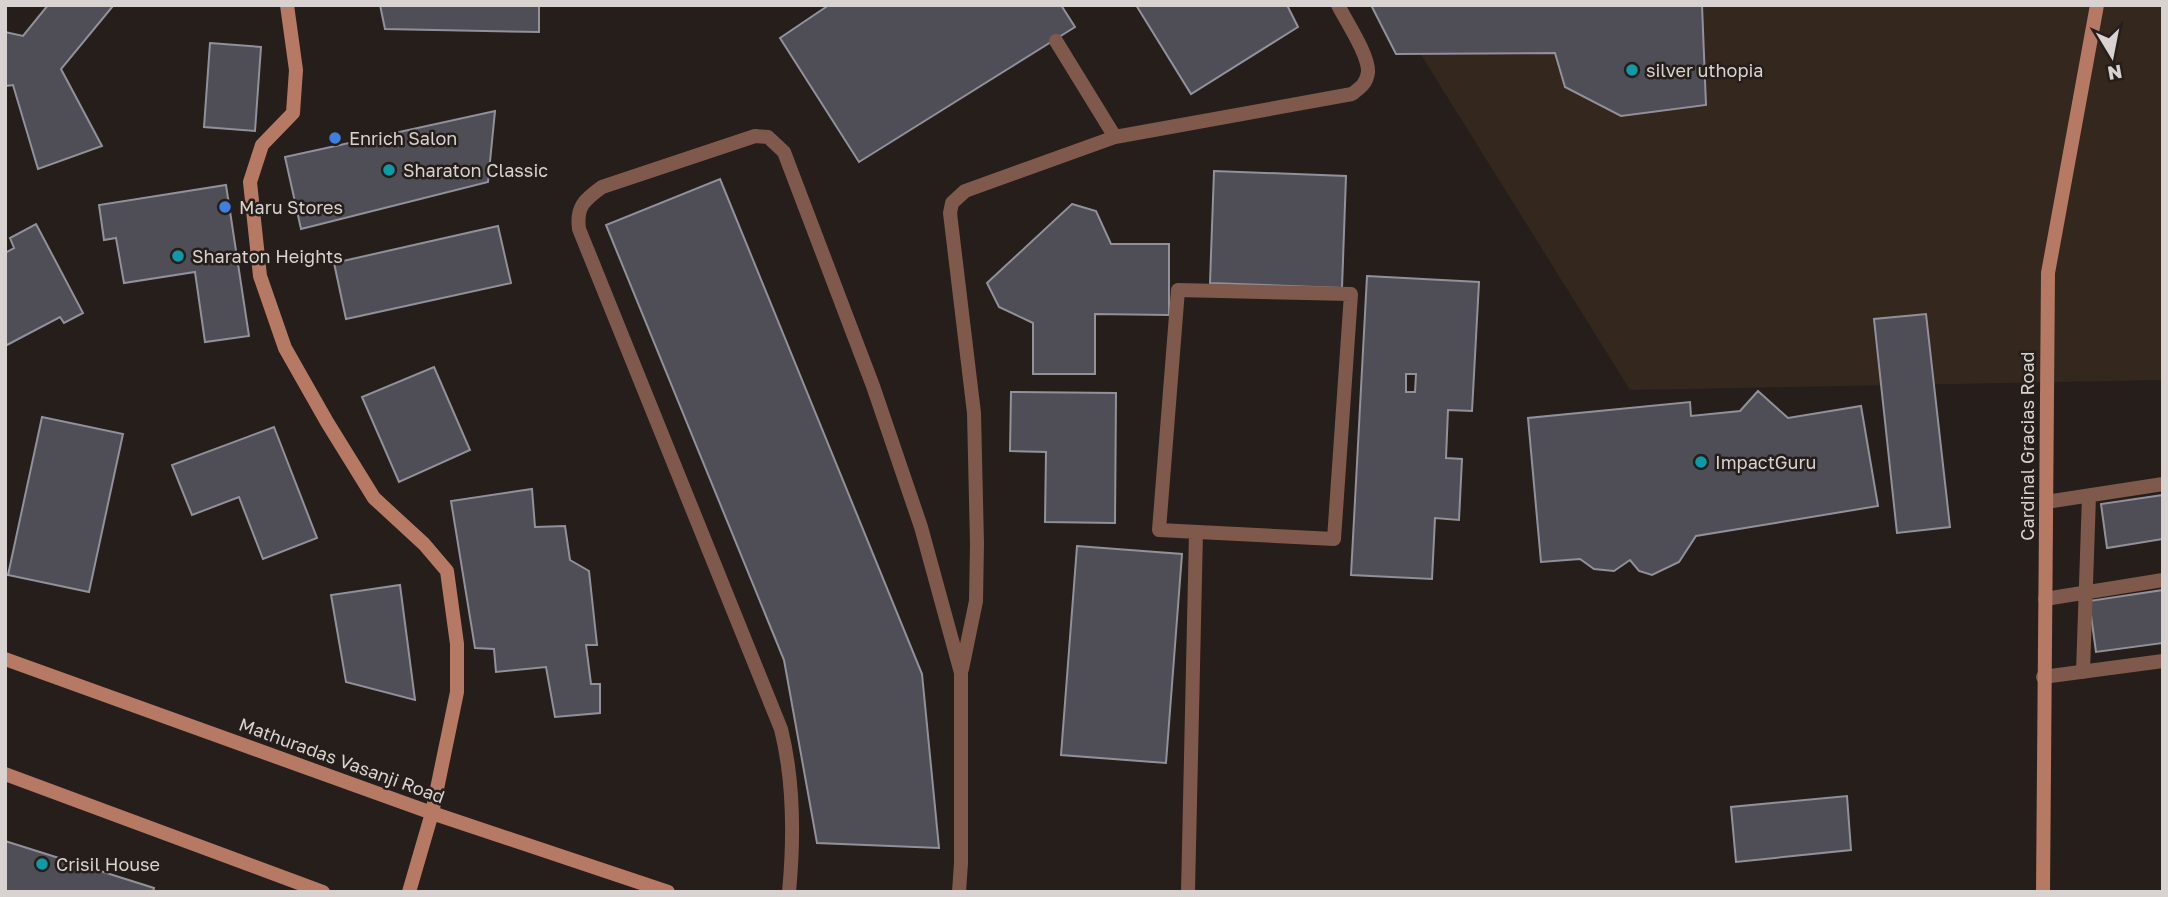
<svg xmlns="http://www.w3.org/2000/svg" width="2168" height="897" font-family="'Golos Text',sans-serif">
  <rect width="100%" height="100%" fill="#261e1a"/>
  <path fill="#34271e" d="M1390,5H2163V380L1630,390Z"/>
  <path fill="#4f4d56" stroke="#92909a" stroke-width="2" fill-rule="evenodd" d="M48,5L113,6L61,69L102,146L38,169L13,85L5,86V32L23,36Z
    M380,5H539V32L385,29Z
    M829,5H1061L1075,27L859,162L780,38Z
    M1136,5H1287L1298,27L1191,94Z
    M1371,5H1702L1706,105L1621,116L1565,87L1555,53L1396,54Z
    M210,43L261,47L255,131L204,127Z
    M495,111L488,182L301,229L285,157Z
    M1214,171L1346,176L1342,288L1210,283Z
    M720,179L922,674L939,848L817,843L784,660L606,225Z
    M226,185L249,336L205,342L195,272L124,283L116,238L104,240L99,205Z
    M1072,204L1096,211L1111,244H1169V315L1095,314V374H1033V323L999,307L987,283Z
    M36,224L83,313L64,323L60,317L5,346V253L14,248L10,238Z
    M498,226L511,283L346,319L334,263Z
    M1367,276L1479,282L1472,411L1448,410L1446,458L1462,459L1459,520L1435,518L1432,579L1351,575ZM1406,374H1416L1415,392H1406Z
    M1926,314L1950,527L1897,533L1874,319Z
    M434,367L470,450L399,482L362,397Z
    M1758,391L1788,418L1861,406L1878,506L1696,536L1679,562L1652,575L1639,571L1630,560L1614,571L1594,569L1580,559L1541,562L1528,418L1690,402L1691,416L1740,411Z
    M1011,392L1116,393L1115,523L1045,522L1046,452L1010,451Z
    M42,417L123,434L89,592L8,575Z
    M274,427L317,538L263,559L239,497L192,515L172,465Z
    M532,489L535,527L565,526L570,560L589,571L597,645H586L591,684H600V713L555,717L546,667L496,672L494,649L475,648L451,501Z
    M2163,495V539L2107,548L2101,504Z
    M1077,546L1182,554L1166,763L1061,755Z
    M400,585L415,700L346,682L331,595Z
    M2163,590V643L2096,652L2089,601Z
    M1847,796L1851,850L1736,862L1731,807Z
    M5,841L154,888L153,892H5Z"/>
  <g fill="none" stroke-linecap="round" stroke-linejoin="round">
    <path stroke="#7f594c" stroke-width="14" d="M1056,41L1115,137
      M1178,290L1351,294L1334,539L1159,530Z
      M2046,502L2163,484
      M2045,599L2163,580
      M962,669L976,601L977,544L974,413L950,213L952,203L965,191L1115,137L1352,94C1360,88 1367,83 1368,72C1369,55 1346,21 1338,5
      M2083,672L2089,496
      M2043,677L2163,661
      M789,892C794,839 794,781 781,729L579,229C576,207 584,200 602,187L755,136L768,137L784,152L873,386L921,527L961,673V863L959,892
      M1188,892L1196,532"/>
    <path stroke="#b67964" stroke-width="14" d="M287,5L296,70L293,113L262,145L250,182L260,276L285,348L327,422L374,498L424,544L447,571L457,644V692L432,813L409,892
      M5,659L432,813L668,892
      M5,774L323,892
      M2043,892L2048,273L2097,5"/>
  </g>
  <g fill="#0f9aa8" stroke="#261e1a" stroke-width="2.5">
    <circle cx="1632" cy="70" r="7"/>
    <circle cx="389" cy="170" r="7"/>
    <circle cx="178" cy="256" r="7"/>
    <circle cx="1701" cy="462" r="7"/>
    <circle cx="42" cy="864" r="7"/>
  </g>
  <g fill="#3f7fe0" stroke="#261e1a" stroke-width="2.5">
    <circle cx="335" cy="138" r="7"/>
    <circle cx="225" cy="207" r="7"/>
  </g>
  <g text-anchor="middle" dominant-baseline="central" stroke-width="5" stroke-linejoin="round" paint-order="stroke">
    <g font-size="18" fill="#d8d3d0" stroke="#261e1a" text-anchor="start">
      <text x="1646" y="70">silver uthopia</text>
      <text x="349" y="138">Enrich Salon</text>
      <text x="403" y="170">Sharaton Classic</text>
      <text x="239" y="207">Maru Stores</text>
      <text x="192" y="256">Sharaton Heights</text>
      <text x="1715" y="462">ImpactGuru</text>
      <text x="56" y="864">Crisil House</text>
    </g>
    <g font-size="18" fill="#d8d3d0" stroke="#261e1a">
      <text transform="translate(2027 446) rotate(-90)">Cardinal Gracias Road</text>
      <text transform="translate(342 760) rotate(20)">Mathuradas Vasanji Road</text>
    </g>
  </g>
  <rect width="2168" height="897" fill="none" stroke="#d8d3d0" stroke-width="14"/>
  <g transform="translate(2112 56) rotate(170)" stroke="#261e1a" stroke-width="5" paint-order="stroke">
  <path d="M0-5L12 26L0 18L-12 26Z" fill="#d8d3d0"/>
  <text y="-10" font-size="19" font-weight="bold" text-anchor="middle" fill="#d8d3d0">N</text>
  </g>
</svg>
